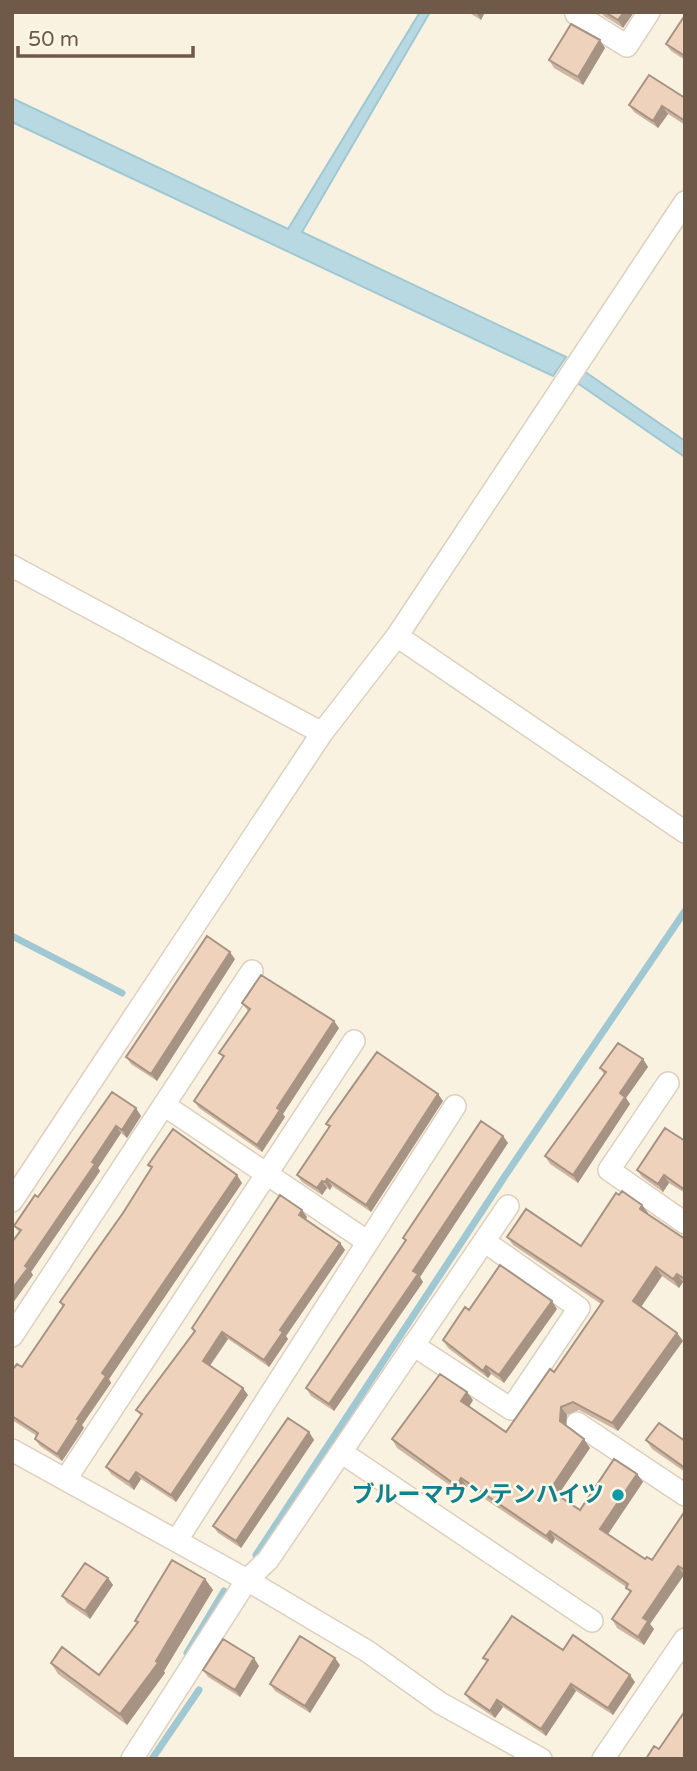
<svg xmlns="http://www.w3.org/2000/svg" width="697" height="1771" font-family="'Varela Round','Noto Sans JP',sans-serif">
  <rect width="100%" height="100%" fill="#faf2e1"/>
  <path fill="#b8d9e2" stroke="#9fc8d3" stroke-width="2" d="M420,12H430L302,232L566,357L553,376L12,122V98L288,229Z
    M581,369L685,441V457L573,380Z"/>
  <g fill="none" stroke-linecap="round" stroke-linejoin="round">
    <path stroke="#9fc8d3" stroke-width="7" d="M12,936L122,993
      M256,1555L505,1176L685,911
      M187,1653L224,1591
      M152,1759L199,1690"/>
    <defs>
      <path id="street" d="M576,14L627,46L649,12
        M12,566L322,733
        M397,636L685,832
        M668,1083L609,1170L685,1223
        M164,1105L368,1242
        M12,1201L322,733L397,636L685,202
        M12,1336L252,971
        M413,1345L511,1409L579,1308L484,1241
        M577,1423L685,1495
        M12,1450L247,1580L367,1651L440,1703L541,1759
        M341,1452L592,1621
        M66,1479L354,1041
        M177,1540L455,1106
        M132,1759L247,1580L268,1560L508,1206
        M603,1759L685,1639"/>
    </defs>
    <use href="#street" stroke="#decfbe" stroke-width="24"/>
    <use href="#street" stroke="#fff" stroke-width="21"/>
  </g>
  <path fill="#cdb5a1" d="M468,12H485L481,20Z
    M601,12H634L623,28L604,16Z
    M685,15V60L671,51L666,44Z
    M605,48L583,85L554,68L549,60Z
    M685,98V125L668,114L658,128L634,112L629,105Z
    M235,959L157,1081L131,1064L126,1057Z
    M242,1003L339,1028L283,1114L285,1117L262,1152L199,1108L194,1101L223,1058L219,1053L248,1011Z
    M643,1059L648,1067L626,1098L630,1104L578,1183L550,1164L545,1156L604,1074L600,1068Z
    M112,1092L141,1116L127,1138L121,1133L98,1168L100,1171L31,1272L33,1275L12,1304V1242L19,1232L14,1226L38,1197Z
    M438,1094L443,1101L371,1212L332,1186L330,1190L327,1188L322,1195L302,1182L297,1175L329,1128L326,1124Z
    M503,1136L508,1143L420,1277L423,1282L334,1411L311,1396L306,1388L405,1241L403,1238Z
    M685,1141V1193L669,1183L663,1192L642,1177L637,1170Z
    M148,1165L242,1183L109,1379L111,1383L82,1425L84,1428L62,1461L40,1446L35,1439L37,1436L12,1420V1370L22,1367L63,1307L60,1302L123,1213L151,1168Z
    M642,1205L648,1213V1214L685,1239V1283L683,1282L679,1288L662,1276L641,1307L677,1333L683,1341L618,1431L579,1410L567,1415L566,1426L590,1448L558,1495L580,1510L637,1474L643,1482L608,1534L645,1559L652,1560L685,1511V1575H684L650,1624L654,1629L644,1645L617,1628L612,1619L630,1593L626,1587L555,1539L552,1544L467,1487L462,1494L397,1448L392,1439L473,1400L469,1407L506,1432L554,1372L601,1304L513,1245L507,1237L581,1246Z
    M307,1217L306,1220L340,1243L345,1250L286,1336L288,1339L269,1367L228,1339L210,1366L248,1395L176,1502L141,1479L134,1490L111,1474L106,1467L141,1416L136,1410L194,1332L192,1328Z
    M557,1309L504,1383L491,1374L488,1378L448,1348L443,1340L469,1310Z
    M309,1432L314,1440L241,1548L218,1533L213,1526Z
    M646,1440L685,1441V1472L652,1449Z
    M108,1578L113,1585L90,1619L67,1603L62,1596Z
    M205,1579L213,1590L164,1671L165,1673L127,1725L58,1674L51,1663L99,1675L137,1624L135,1621Z
    M563,1650L635,1682L613,1715L576,1691L546,1736L503,1707L495,1718L470,1701L465,1694L487,1662L483,1658Z
    M340,1665L310,1713L275,1691L270,1684Z
    M259,1666L240,1697L208,1677L203,1670Z"/>
  <path fill="#a79383" d="M476,12H485L481,20Z
    M624,12H634L623,28L618,20Z
    M600,40L605,48L583,85L578,77Z
    M662,106L668,114L658,128L653,121Z
    M230,952L235,959L157,1081L151,1074Z
    M334,1021L339,1028L283,1114L285,1117L262,1152L257,1145L277,1108Z
    M643,1059L648,1067L626,1098L630,1104L578,1183L573,1175L620,1093Z
    M438,1094L443,1101L371,1212L366,1205Z
    M136,1108L141,1116L127,1138L122,1130Z
    M116,1126L121,1133L98,1168L100,1171L31,1272L33,1275L12,1304V1289L25,1266Z
    M503,1136L508,1143L420,1277L423,1282L334,1411L329,1404L413,1271Z
    M237,1175L242,1183L109,1379L111,1383L82,1425L84,1428L62,1461L57,1454L102,1373Z
    M664,1175L669,1183L663,1192L658,1184Z
    M327,1179L332,1186L330,1190L325,1182Z
    M322,1181L327,1188L322,1195L317,1188Z
    M642,1205L648,1213L646,1217L640,1209Z
    M302,1210L307,1217L304,1223L299,1215Z
    M340,1243L345,1250L286,1336L288,1339L269,1367L264,1360L280,1330Z
    M656,1267L662,1276L639,1310L633,1301Z
    M677,1274L683,1282L679,1288L673,1279Z
    M552,1301L557,1309L504,1383L499,1375Z
    M222,1332L228,1339L208,1368L203,1361Z
    M677,1333L683,1341L618,1431L612,1423Z
    M486,1366L491,1374L488,1378L483,1371Z
    M243,1388L248,1395L176,1502L171,1495Z
    M467,1392L473,1400L467,1410L461,1401Z
    M561,1407L567,1415L566,1429L560,1421Z
    M309,1432L314,1440L241,1548L236,1541Z
    M584,1439L590,1448L556,1498L550,1490Z
    M136,1472L141,1479L134,1490L129,1482Z
    M637,1474L643,1482L606,1537L600,1529Z
    M461,1478L467,1487L462,1494L457,1486Z
    M550,1531L555,1539L552,1544L546,1536Z
    M678,1566L684,1575L650,1624L654,1629L644,1645L638,1637L643,1618Z
    M108,1578L113,1585L90,1619L85,1611Z
    M205,1579L213,1590L164,1671L165,1673L127,1725L120,1714L156,1661Z
    M254,1658L259,1666L240,1697L235,1690Z
    M335,1658L340,1665L310,1713L305,1706Z
    M630,1675L635,1682L613,1715L608,1708Z
    M571,1684L576,1691L546,1736L541,1729Z
    M497,1700L503,1707L495,1718L490,1711Z"/>
  <path fill="#eed2bb" stroke="#a79383" stroke-width="2" d="M605,12H624L618,20Z
    M685,15V56L666,44Z
    M571,24L600,40L578,77L549,60Z
    M649,75L685,98V121L662,106L653,121L629,105Z
    M207,936L230,952L151,1074L126,1057Z
    M261,975L334,1021L277,1108L280,1110L257,1145L194,1101L224,1056L219,1053L250,1009L242,1003Z
    M618,1043L643,1059L620,1093L625,1097L573,1175L545,1156L606,1072L600,1068Z
    M377,1052L438,1094L366,1205L327,1179L325,1182L322,1181L317,1188L297,1175L330,1126L326,1124Z
    M112,1092L136,1108L122,1130L116,1126L92,1162L95,1164L25,1266L28,1268L12,1289V1242L21,1230L14,1226L35,1195L38,1197Z
    M481,1121L503,1136L413,1271L418,1274L329,1404L306,1388L406,1240L403,1238Z
    M665,1128L685,1141V1190L664,1175L658,1184L637,1170Z
    M173,1129L237,1175L102,1373L106,1376L77,1419L79,1420L57,1454L35,1439L38,1433L12,1416V1370L17,1364L22,1367L64,1305L60,1302L123,1213L152,1167L148,1165Z
    M622,1191L642,1205L640,1209L685,1239V1279L677,1274L673,1279L656,1267L633,1301L677,1333L612,1423L573,1402L561,1407L560,1421L584,1439L550,1490L580,1510L614,1459L637,1474L600,1529L645,1559L647,1557L652,1560L685,1511V1570L678,1566L643,1618L648,1621L638,1637L612,1619L631,1591L626,1588L628,1584L550,1531L546,1536L461,1478L457,1486L392,1439L440,1374L467,1392L461,1401L506,1432L550,1369L554,1372L603,1301L507,1237L526,1209L581,1246L616,1193L619,1195Z
    M280,1195L302,1210L299,1215L340,1243L280,1330L283,1332L264,1360L222,1332L203,1361L243,1388L171,1495L136,1472L129,1482L106,1467L142,1414L136,1410L195,1331L192,1328Z
    M500,1265L552,1301L499,1375L486,1366L483,1371L443,1340L465,1307L469,1310Z
    M288,1418L309,1432L236,1541L213,1526Z
    M659,1423L685,1441V1468L646,1440Z
    M172,1560L205,1579L156,1661L158,1663L120,1714L51,1663L62,1647L99,1675L138,1622L135,1621Z
    M85,1563L108,1578L85,1611L62,1596Z
    M512,1616L563,1650L573,1635L630,1675L608,1708L571,1684L541,1729L497,1700L490,1711L465,1694L488,1660L483,1658Z
    M300,1636L335,1658L305,1706L270,1684Z
    M223,1639L254,1658L235,1690L203,1670Z
    M685,1711V1759H646L654,1746L659,1749Z"/>
  <circle fill="#0f9aa8" stroke="#fef6e7" stroke-width="2.5" cx="618" cy="1495" r="7"/>
  <g text-anchor="middle" dominant-baseline="central" stroke-width="5" stroke-linejoin="round" paint-order="stroke">
    <g font-size="23" font-weight="bold" fill="#0d838f" stroke="#fef6e7" text-anchor="end">
      <text x="604" y="1495">ブルーマウンテンハイツ</text>
    </g>
  </g>
  <rect width="697" height="1771" fill="none" stroke="#6f5a4a" stroke-width="28"/>
  <path d="M18 46v10h175v-10" fill="none" stroke="#6f5a4a" stroke-width="3.5"/>
  <text x="28" y="46" font-size="21" fill="#6f5a4a" stroke="#fef6e7" stroke-width="5" paint-order="stroke">50 m</text>
</svg>
